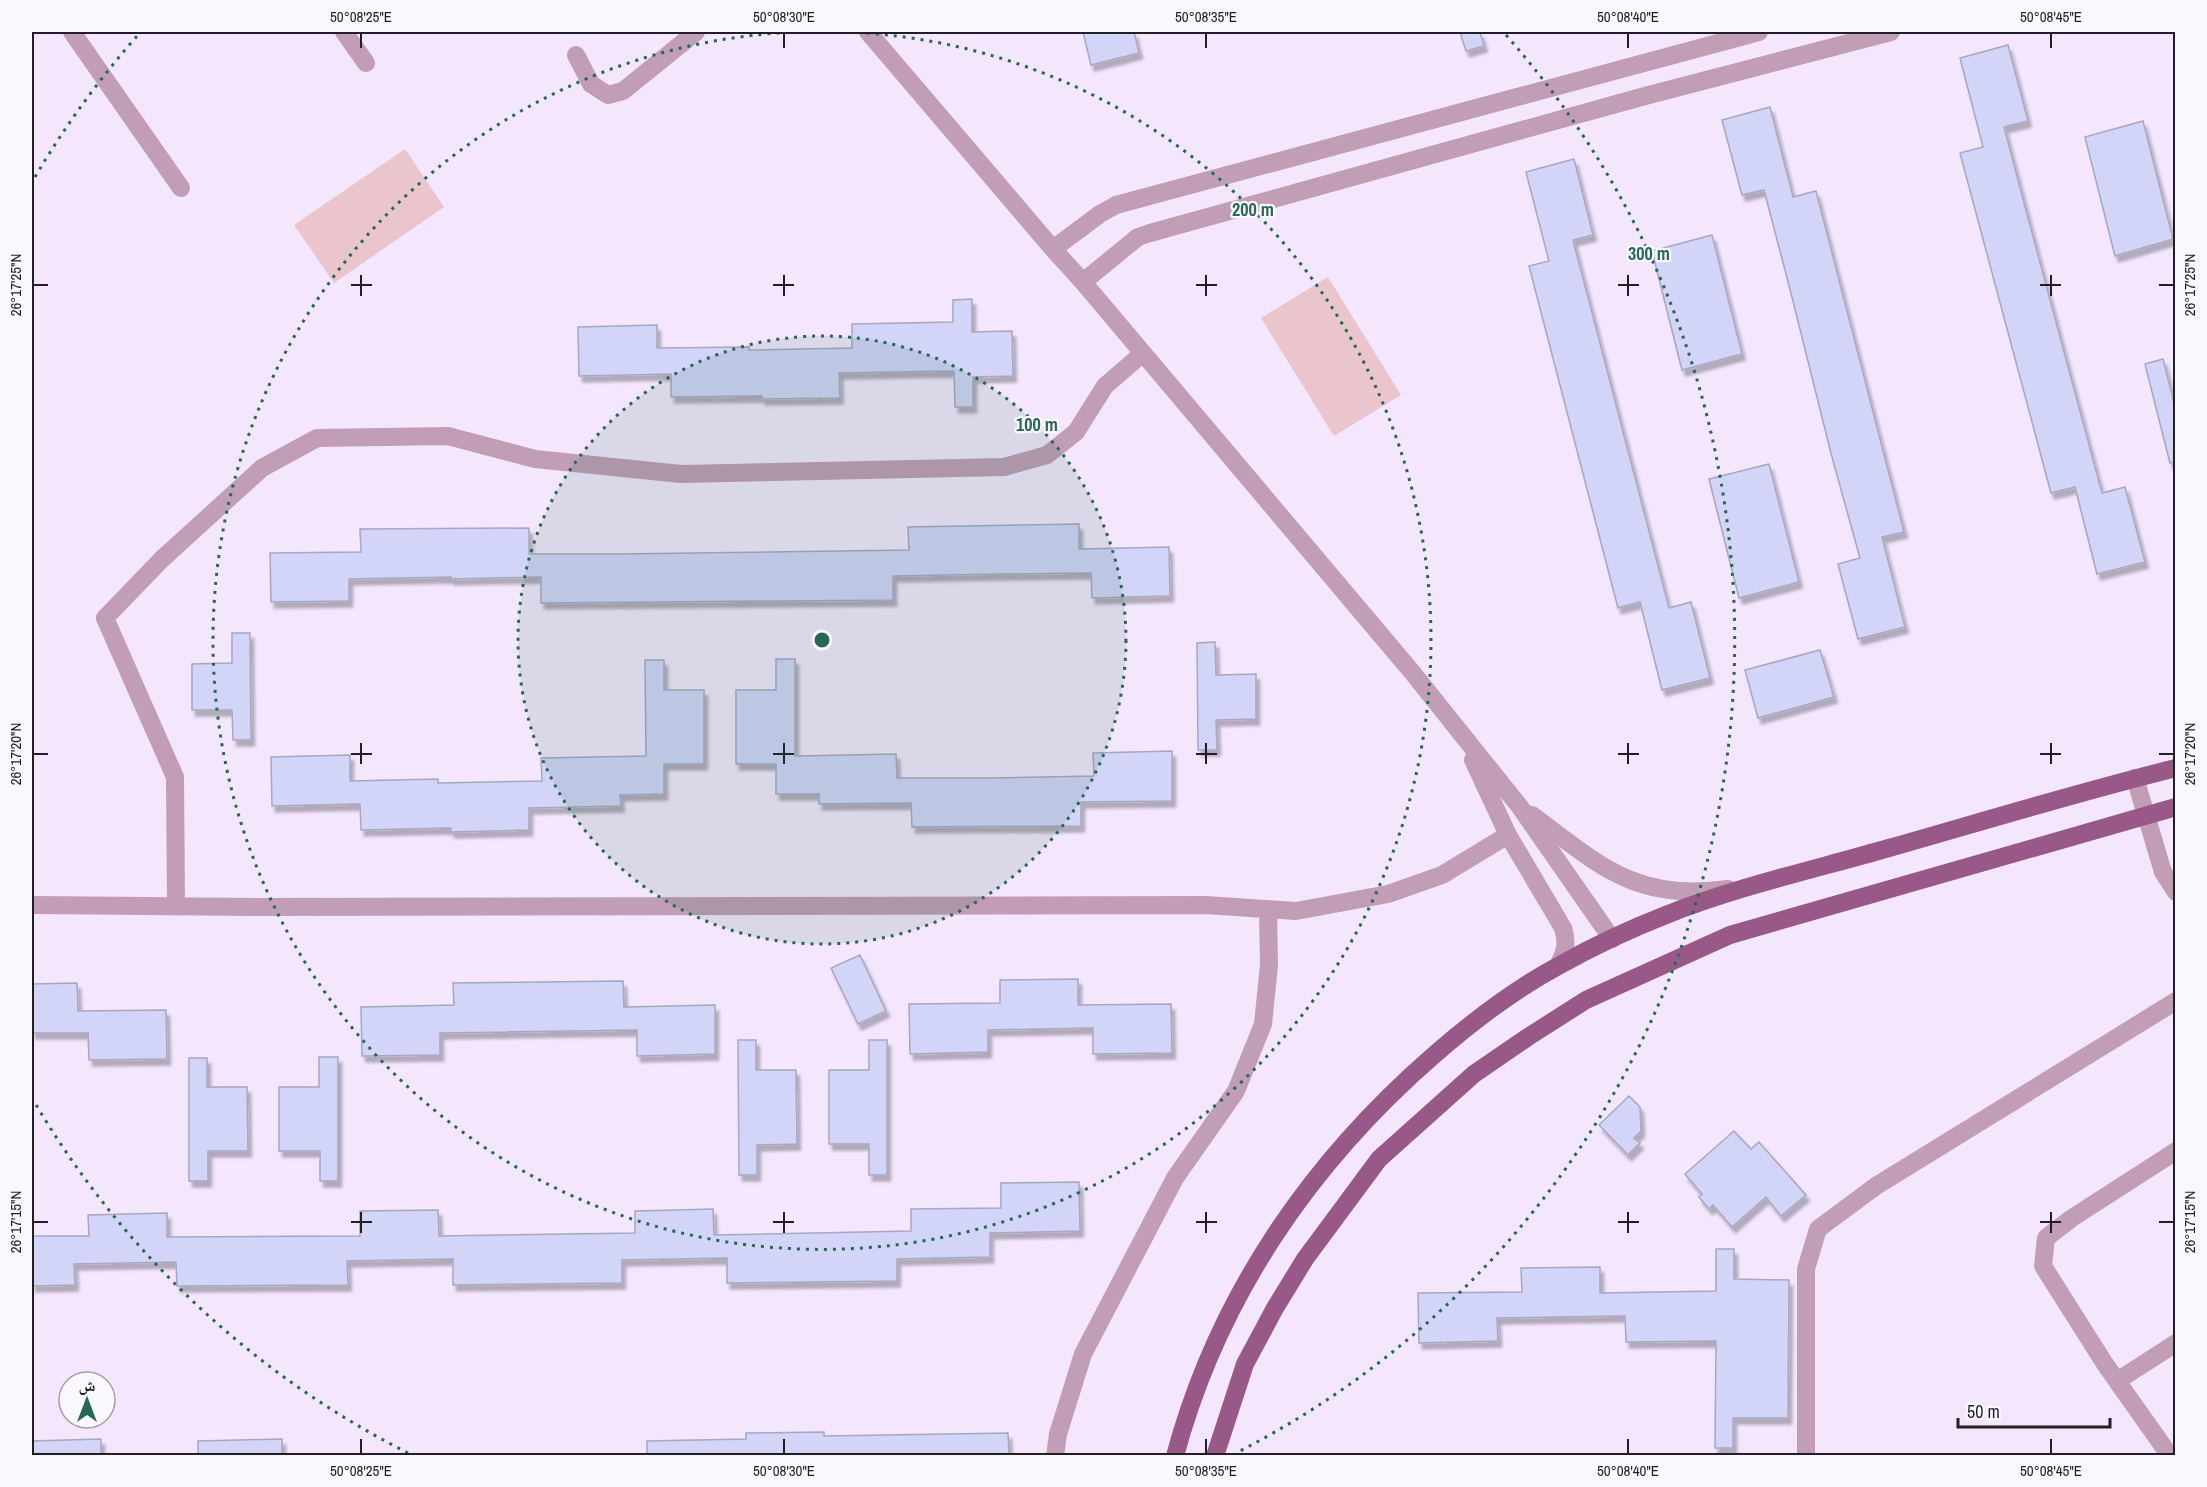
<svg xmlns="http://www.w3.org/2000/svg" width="2207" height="1487" font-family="'Archivo Narrow','Noto Naskh Arabic',sans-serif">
  <defs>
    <filter id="shadow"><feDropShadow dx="3.5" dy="6" stdDeviation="1.5" flood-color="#0004"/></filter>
  </defs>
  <rect width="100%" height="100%" fill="#f3e6fd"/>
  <path fill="#eac5cd" d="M405,149L444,207L334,283L294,225Z
    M1328,277L1401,395L1334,436L1261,318Z"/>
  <path fill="#d2d4f8" stroke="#a6a8bf" stroke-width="1.5" filter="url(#shadow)" d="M1083,32H1134L1139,53L1091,65Z
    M1460,32H1480L1484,46L1466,51Z
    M2008,45L2028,121L2004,127L2031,229L2102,493L2125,487L2145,562L2097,574L2075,487L2051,493L1960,153L1983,147L1960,58Z
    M1770,107L1793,197L1816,191L1904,532L1882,537L1905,627L1858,639L1838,564L1860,558L1832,457L1791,293L1764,190L1742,195L1722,120Z
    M2143,121L2173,239L2115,256L2085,137Z
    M1574,159L1593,235L1573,240L1669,608L1691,602L1710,678L1662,690L1640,602L1618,608L1529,266L1549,261L1526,172Z
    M1712,235L1742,354L1682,370L1652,251Z
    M972,299V332L1012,331L1013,376L973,377V407H955L954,371L839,373L840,398L762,399V396L671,397V374L579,376L578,327L657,325V348L749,347V350L852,348V324L953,322V300Z
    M2163,359L2175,407V462L2170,463L2145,364Z
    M1769,464L1799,582L1739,598L1709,479Z
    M1079,524V549L1169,547L1170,596L1092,598L1091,573L1001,574L893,576V600L541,603V577L451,579V577L349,579V601L271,602L270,553L361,552L360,529L529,528V554H619L909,550L908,527Z
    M232,633H250L251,740H233L232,710H192V664L232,663Z
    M1215,642L1216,675L1256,674V719L1216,720L1217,750H1198L1197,643Z
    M1820,650L1834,697L1758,718L1745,670Z
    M776,659H795V756L896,754L897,778H989L1094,776L1093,753L1172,751V801L1081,802V826L912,827L911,803L819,804V794H776V764H736V690H776Z
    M645,660H664V690H704V764H664V794L620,795L621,806L529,808V830L451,832V828L361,830L360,804L272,806L271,757L350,755V781L438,779V783L542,781L541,758L646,756Z
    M860,955L886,1011L858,1024L831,968Z
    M1078,979V1005L1171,1004L1172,1053L1093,1054V1028L988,1030V1052L910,1054L909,1004L1000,1003V980Z
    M623,981L624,1007L715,1005V1054L637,1056V1030L440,1033V1055L362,1056L361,1007L454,1005L453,983Z
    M77,983L78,1011L166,1010L167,1059L89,1060L88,1033H32V984Z
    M738,1040H756V1070H796L797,1144L757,1145V1175H739Z
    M869,1040H887V1175H869V1144H829V1070H869Z
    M319,1057H338V1181H320V1151H279V1087H319Z
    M189,1058H207V1087H247L248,1151H208V1181H189Z
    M1629,1096L1640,1107L1641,1131L1634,1138L1640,1143L1628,1155L1599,1125Z
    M1734,1131L1751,1149L1759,1142L1806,1195L1781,1216L1766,1197L1732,1227L1713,1205L1709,1209L1699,1197L1702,1194L1685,1174Z
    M1079,1182L1080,1231L990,1233V1257L897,1259V1281L727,1283V1258L622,1260V1283L453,1285V1259L347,1261L348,1285L177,1286L176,1262L74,1264L75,1285L32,1286V1236H89L88,1215L167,1213V1237L360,1236V1211L438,1210L439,1236L635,1233V1211L713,1209L714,1235L911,1231V1209L1001,1208V1183Z
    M1716,1249H1734V1279L1789,1280L1788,1418H1733V1448H1715L1716,1341L1626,1342L1625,1316L1497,1318L1498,1341L1419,1343L1418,1293L1522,1292L1521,1268L1600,1267V1293L1716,1291Z
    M824,1432V1436L1008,1433L1009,1455H647V1441L746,1439V1433Z
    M101,1439V1455H32V1441Z
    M282,1439V1455H198V1441Z"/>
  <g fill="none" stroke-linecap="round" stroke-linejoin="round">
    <path stroke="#c19db6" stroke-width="18" d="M72,32L181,188
      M344,32L366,63
      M868,32L1053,249L1083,282L1412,672L1520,807L1612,939
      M576,55L591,84L608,95L623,91L696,32
      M1053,249L1100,214L1116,205L1759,32
      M1083,282L1138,237L1150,233L1645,96L1891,32
      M1473,760L1508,835L1563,928C1568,944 1565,952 1558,966
      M2135,778L2163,872L2176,892
      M1532,815C1600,866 1637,902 1728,889
      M32,905L263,907L1206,905L1296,911L1388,894L1442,875L1508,835
      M176,905L175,777L105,618L162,559L262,468L317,438L448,436L535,459L681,474L1004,467L1047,455L1076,432L1105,386L1142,354
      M2117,1381L2176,1343
      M1055,1456L1058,1434L1083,1354L1175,1178L1236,1091L1263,1024L1269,965L1268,909
      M1806,1456V1269L1818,1229L1876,1186L2176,1001
      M2170,1456L2105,1364L2043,1266L2046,1238L2072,1218L2176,1151"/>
    <path stroke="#985988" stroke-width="18" d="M1175,1456C1218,1296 1311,1162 1434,1055C1473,1021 1515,989 1560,965C1594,946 1630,929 1666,915C1736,887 1816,869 1889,848C1984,821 2079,792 2176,768
      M1215,1456L1245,1364L1275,1308L1305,1259L1379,1159L1474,1074L1528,1037L1586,1000L1730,935L2176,807"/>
  </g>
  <path fill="none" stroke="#221e26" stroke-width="2" d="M361,33V48M784,33V48M1206,33V48M1628,33V48M2051,33V48M361,275V296M784,275V296M1206,275V296M1628,275V296M2051,275V296M33,285H48M351,285H372M773,285H794M1196,285H1217M1618,285H1639M2040,285H2061M2159,285H2174M361,743V764M784,743V764M1206,743V764M1628,743V764M2051,743V764M33,754H48M351,754H372M773,754H794M1196,754H1217M1618,754H1639M2040,754H2061M2159,754H2174M361,1212V1233M784,1212V1233M1206,1212V1233M1628,1212V1233M2051,1212V1233M33,1222H48M351,1222H372M773,1222H794M1196,1222H1217M1618,1222H1639M2040,1222H2061M2159,1222H2174M361,1439V1454M784,1439V1454M1206,1439V1454M1628,1439V1454M2051,1439V1454"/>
  <circle cx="822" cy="640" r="304" fill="#266756" fill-opacity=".12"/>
  <g fill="none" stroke="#266756" stroke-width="3" stroke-dasharray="3 6">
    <circle cx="822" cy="640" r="304"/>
    <path d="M849 32A609 609 0 1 1 795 32"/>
    <path d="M408 1453A913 913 0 0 1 35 1103M35 177A913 913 0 0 1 138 35M1506 35A913 913 0 0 1 1236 1453"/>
  </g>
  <circle cx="822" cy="640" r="9" fill="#266756" stroke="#faf8fd" stroke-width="3"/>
  <g font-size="18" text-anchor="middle" font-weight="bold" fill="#266756" stroke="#faf8fd" stroke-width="4.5" stroke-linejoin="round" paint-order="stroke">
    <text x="1253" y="216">200 m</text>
    <text x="1649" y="260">300 m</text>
    <text x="1037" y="431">100 m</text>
  </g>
  <rect width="2207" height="1487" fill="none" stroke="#faf8fd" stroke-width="66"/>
  <g transform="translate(87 1400)"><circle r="28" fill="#faf8fd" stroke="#a4a1a7" stroke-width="1.5"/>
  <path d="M0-4.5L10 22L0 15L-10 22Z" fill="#266756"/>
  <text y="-9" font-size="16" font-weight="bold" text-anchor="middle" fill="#221e26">ش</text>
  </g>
  <path d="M1958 1418v9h152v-9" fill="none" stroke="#221e26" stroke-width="3"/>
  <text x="1967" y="1418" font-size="18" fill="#221e26" stroke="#faf8fd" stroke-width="4.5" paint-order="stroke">50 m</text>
  <rect x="33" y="33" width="2141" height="1421" fill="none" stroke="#221e26" stroke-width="2"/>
  <g font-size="15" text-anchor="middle" fill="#221e26">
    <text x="361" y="22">50°08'25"E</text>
    <text x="784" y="22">50°08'30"E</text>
    <text x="1206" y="22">50°08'35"E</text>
    <text x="1628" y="22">50°08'40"E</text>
    <text x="2051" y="22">50°08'45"E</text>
    <text transform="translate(16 285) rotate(-90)" y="5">26°17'25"N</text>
    <text transform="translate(2190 285) rotate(-90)" y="5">26°17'25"N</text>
    <text transform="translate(16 754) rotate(-90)" y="5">26°17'20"N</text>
    <text transform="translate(2190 754) rotate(-90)" y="5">26°17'20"N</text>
    <text transform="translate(16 1222) rotate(-90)" y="5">26°17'15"N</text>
    <text transform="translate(2190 1222) rotate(-90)" y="5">26°17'15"N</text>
    <text x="361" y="1476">50°08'25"E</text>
    <text x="784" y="1476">50°08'30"E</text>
    <text x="1206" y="1476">50°08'35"E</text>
    <text x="1628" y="1476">50°08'40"E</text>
    <text x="2051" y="1476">50°08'45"E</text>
  </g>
</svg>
